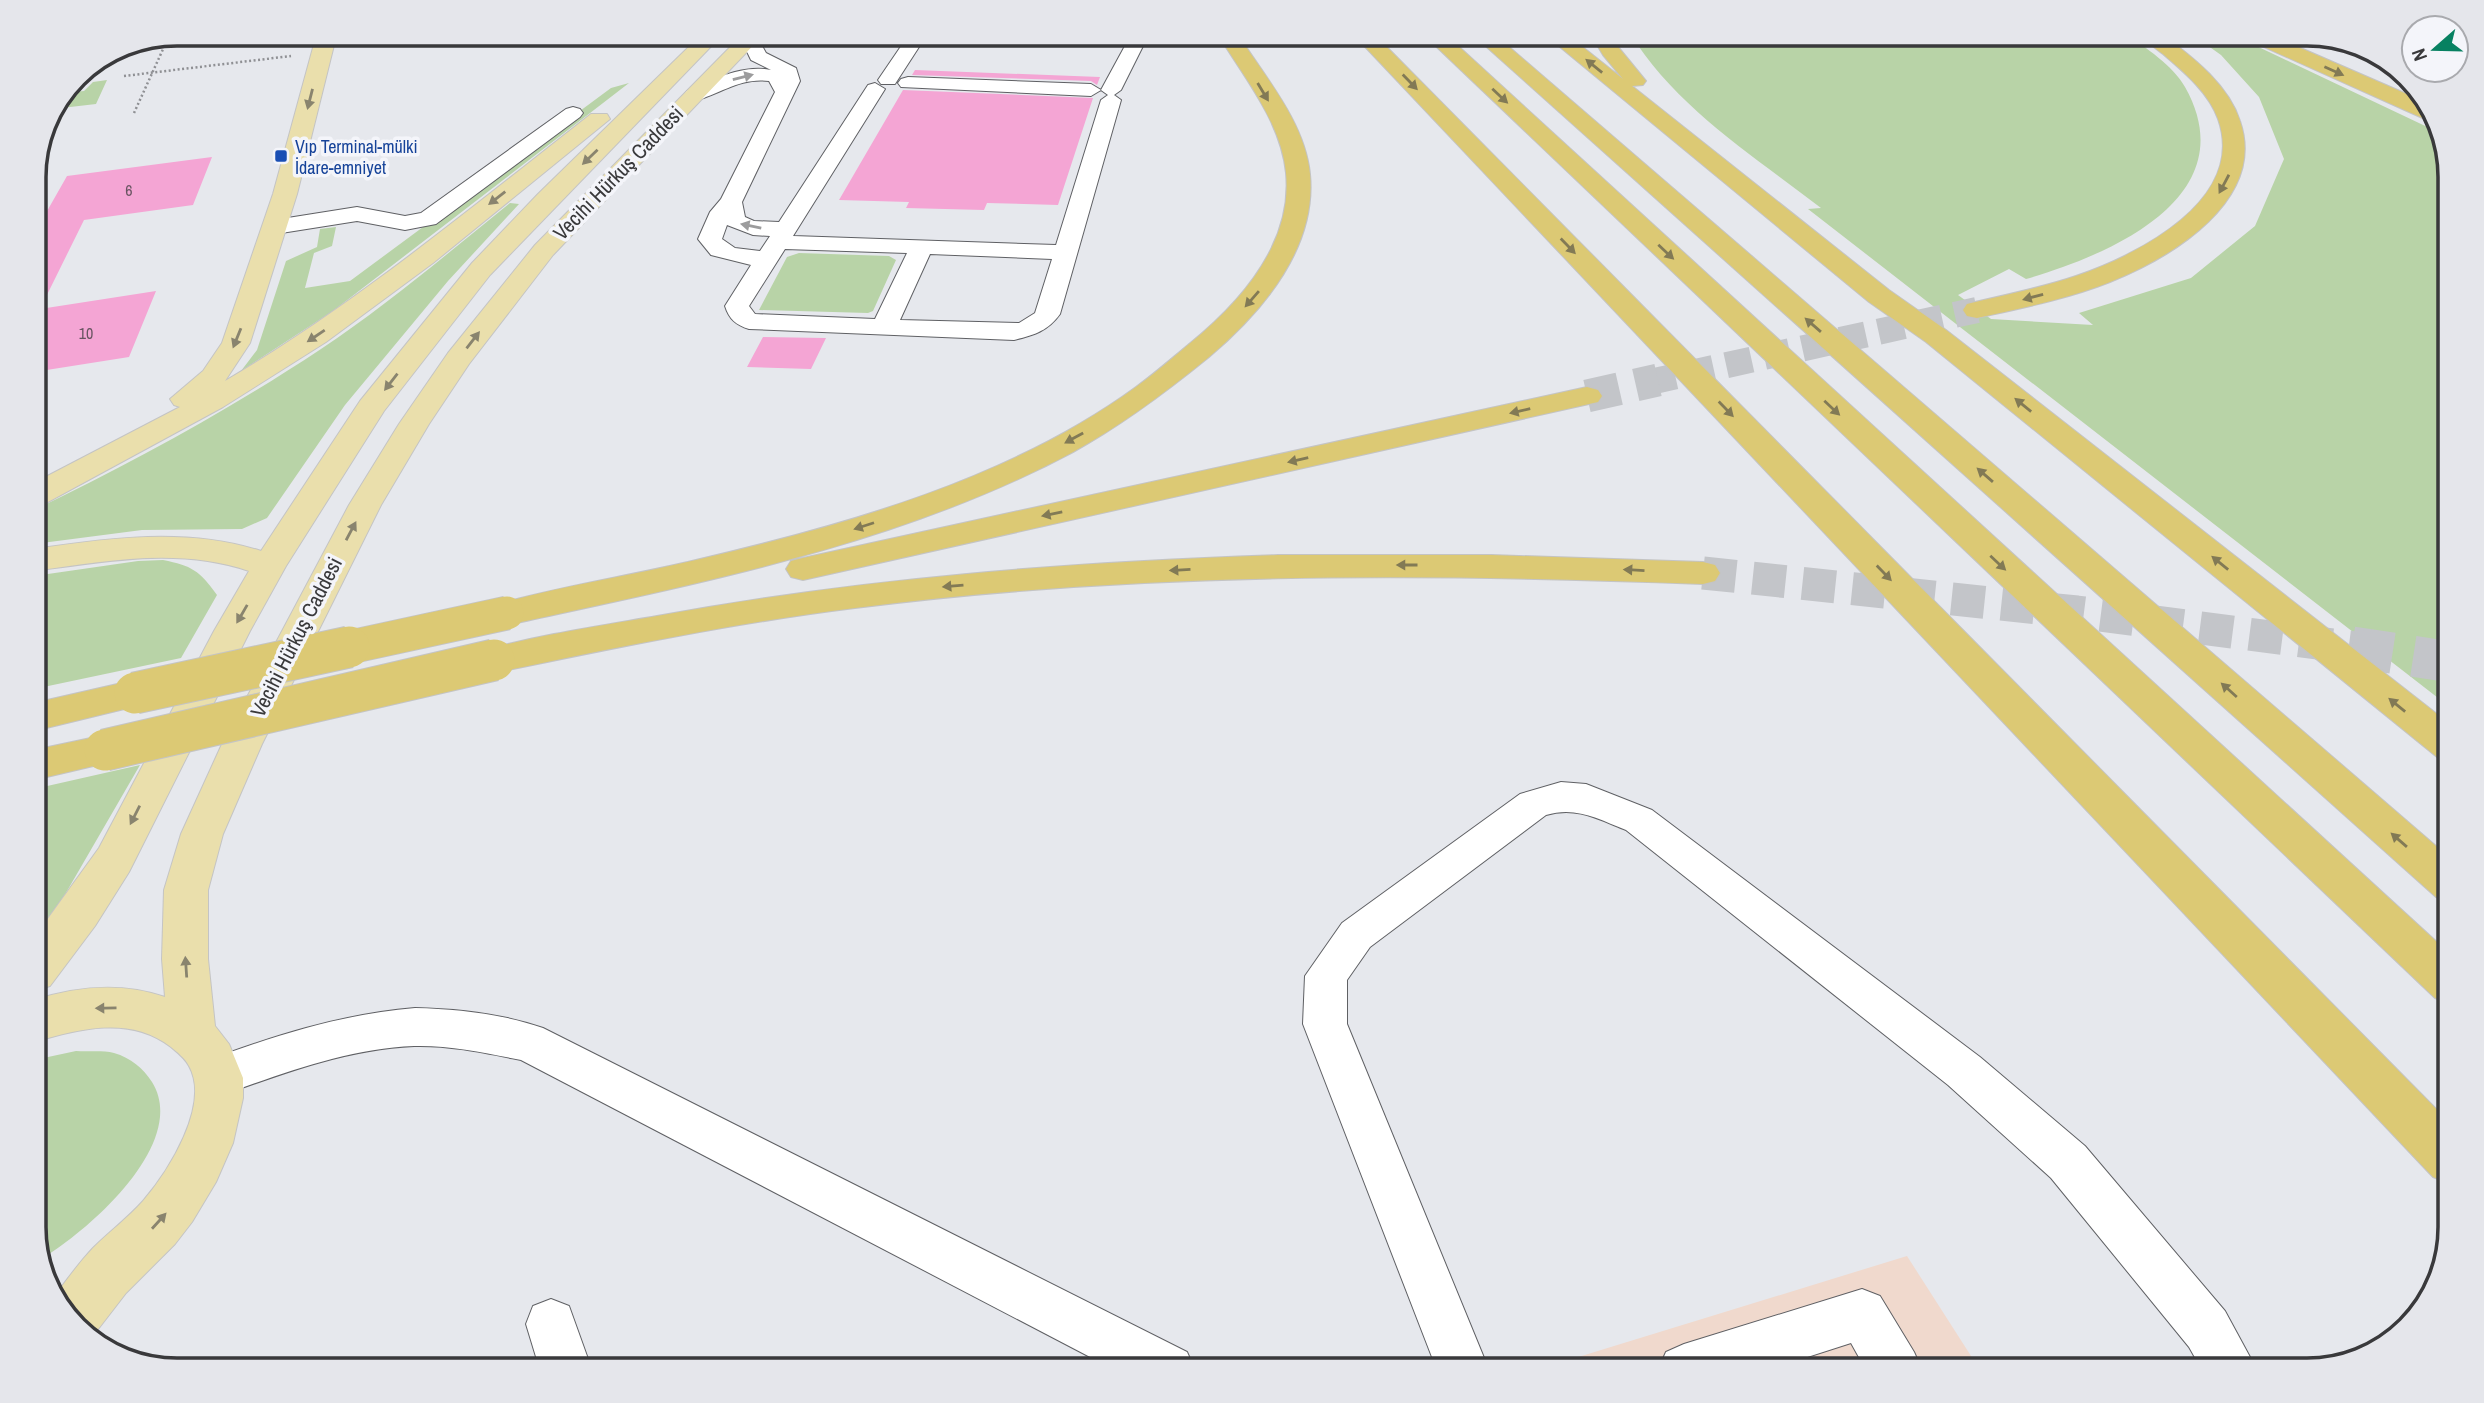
<svg xmlns="http://www.w3.org/2000/svg" width="2484" height="1403" font-family="'Archivo Narrow',sans-serif">
  <rect width="100%" height="100%" fill="#e6e8ed"/>
  <path fill="#f0d9cd" d="M1907,1256L1980,1370H1536Z"/>
  <path fill="#b8d3a7" d="M1630,33H2126C2145,48 2173,65 2185,87C2247,197 2109,255 2026,279L2009,269L1958,295L1991,319L2093,325L2079,313L2191,278L2255,226L2284,159L2259,97L2221,55L2190,33H2229L2440,133L2450,168L2451,708L1808,209L1821,208C1754,156 1675,107 1630,33Z
    M107,80L96,104L53,109L63,93L84,91L93,82Z
    M629,83L333,311L241,371L257,350L286,261L317,247L320,229L336,227L332,246L314,253L305,288L350,281L611,88Z
    M510,203L519,204L448,281L345,405L267,518L242,529L142,530L34,544V510C132,463 229,410 321,349C387,305 448,253 510,203Z
    M799,253L889,256L896,260L873,311L868,313L759,310L787,257Z
    M163,560C192,566 199,570 217,595L181,658L34,689V576L138,561Z
    M140,765L56,910L34,941V789Z
    M76,1051C88,1052 103,1050 114,1053C131,1058 143,1068 152,1082C190,1143 87,1232 41,1259L34,1235V1060Z"/>
  <path fill="#f4a5d4" d="M915,70L1074,76L1100,77L1097,85L1091,81L912,75Z
    M903,90L1093,98L1058,205L987,203L984,210L906,208L909,202L839,200Z
    M212,157L193,205L84,220L40,309L156,291L129,357L34,372V234L67,176Z
    M763,337L826,338L811,369L747,367Z"/>
  <g fill="none" stroke-linecap="round" stroke-linejoin="round">
    <path stroke="#c3c5c9" stroke-width="26" stroke-dasharray="26 13" stroke-linecap="butt" d="M1650,382L1977,310"/>
    <path stroke="#c3c5c9" stroke-width="33" stroke-dasharray="33 17" stroke-linecap="butt" d="M1587,396L1658,380
      M1703,573L2077,612L2364,649"/>
    <path stroke="#c3c5c9" stroke-width="41" stroke-dasharray="41 21" stroke-linecap="butt" d="M2352,647L2451,662"/>
    <defs>
      <path id="minor" d="M910,33H928L895,84H881L878,80Z
        M1122,33H1140L1144,44L1121,90L1114,95L1121,100L1060,314C1048,331 1034,335 1014,340L749,329C736,325 729,319 725,306L751,265L711,255L698,239L710,212L721,199L775,92L769,81C741,77 720,94 694,101L684,95L687,91C713,80 742,64 771,70L751,60L741,39L744,35H756L766,53L796,68L800,81L742,202L745,217L754,221L779,222L868,85L875,83L885,89L793,236L1056,245L1101,100L1108,95L1101,90L1126,44ZM727,225L753,235L770,236L760,251L735,248L722,239ZM785,249L907,253L875,319L755,314L749,306ZM930,254L1052,259L1035,313L1019,323L900,320Z
        M908,77L1091,84L1101,90L1091,96L901,87L898,83L901,79Z
        M573,107L580,109L583,113L580,117L436,224L405,230L357,221L275,234L267,232L264,227L267,222L275,220L357,207L405,216L421,213L566,109Z
        M1561,782L1586,784L1652,810L1980,1057L2085,1146L2225,1311L2257,1370H2202L2189,1347L2051,1178L1948,1085L1626,830C1598,819 1576,806 1546,815L1370,947L1347,980V1024L1489,1370H1437L1303,1024L1305,976L1342,923L1520,794Z
        M415,1008C458,1009 503,1014 543,1028L1187,1352L1195,1370H1115L521,1060C486,1053 450,1045 414,1046C346,1049 280,1074 217,1097L201,1091L195,1077L201,1063C270,1037 341,1014 415,1008Z
        M1862,1289L1880,1296L1914,1352L1922,1370H1866L1851,1343L1767,1370H1658L1666,1352L1684,1344Z
        M551,1299L569,1306L592,1370H540L526,1324L533,1306Z"/>
      <path id="major" d="M317,33H337L297,194L250,343L225,381C356,304 472,207 591,114H607L610,119L433,263L326,342L223,407L46,503L34,506V483L180,407L174,405L170,399L203,371L222,343L273,194Z
        M703,33H724L490,275L384,411L286,566L250,631L129,872L95,926L50,986L34,991V938L99,848L214,631L249,571C179,547 105,561 34,571V549C109,538 187,527 261,551L360,401L472,263L538,194Z
        M744,33H765L553,255L469,364L429,424L381,505L262,744L223,834L208,890V959L215,1026L229,1044L243,1078V1098L233,1143L216,1182L192,1222L175,1244L126,1293L92,1337L53,1298C66,1281 78,1264 93,1248C109,1232 128,1218 143,1201C168,1172 211,1105 189,1066C185,1058 177,1052 171,1047C130,1015 79,1029 34,1042V1000C78,986 121,982 165,997L162,959L164,890L181,834L222,744L349,505L399,424L448,353L535,245Z"/>
      <path id="highway" d="M1217,33H1237C1264,76 1305,122 1310,174C1317,248 1262,312 1209,357C1166,392 1122,425 1073,452C899,545 699,583 507,625L494,621L489,613L494,605C561,586 629,576 696,560C846,525 1010,479 1136,387C1154,374 1171,359 1188,345C1240,303 1293,244 1286,173C1281,121 1243,76 1217,33Z
        M1352,33H1373L2451,1124V1184L2433,1177Z
        M1422,33H1444L2451,955V1004L2435,998Z
        M1471,33H1493L2451,859V902L2436,897Z
        M1543,33H1565L1623,79L1603,55L1590,33H1610L1619,48L1646,81L1643,85L1632,86L1889,290L1946,330L2451,725V761L2437,757L1926,342L1869,302Z
        M2139,33H2162L2167,38C2195,59 2229,86 2240,121C2267,200 2172,257 2110,282C2067,299 2022,308 1977,318L1967,316L1963,310L1967,304C2004,295 2041,288 2076,276C2138,255 2247,200 2218,119C2209,93 2184,72 2163,54C2155,48 2146,42 2139,33Z
        M2239,33H2266L2432,105L2436,121L2427,120L2242,37Z
        M2357,46L2379,52L2387,61C2377,63 2361,57 2355,49Z
        M1587,387L1598,390L1602,396L1598,402L803,580L791,577L786,569L791,561L803,558Z
        M1278,555H1491L1703,562L1715,565L1720,573L1715,581L1703,584C1420,573 1136,572 855,608C734,623 614,648 494,673L481,669L475,660L481,651C538,635 599,626 657,616C863,578 1070,562 1278,555Z
        M135,680L149,683L154,693L149,703L34,731V703Z
        M105,735L119,740L125,750L119,760L34,780V750Z"/>
    </defs>
    <use href="#minor" stroke="#5f6064" stroke-width="2"/>
    <use href="#major" stroke="#c4c4c4" stroke-width="2"/>
    <use href="#highway" stroke="#c4c4c4" stroke-width="2"/>
    <path stroke="#8f9094" stroke-width="2.5" stroke-dasharray="2 2.5" stroke-linecap="butt" d="M124,76L291,56
      M134,113L164,47"/>
    <use href="#minor" fill="#fff" fill-rule="evenodd"/>
    <use href="#major" fill="#eadfac" fill-rule="evenodd"/>
    <use href="#highway" fill="#dcc974" fill-rule="evenodd"/>
    <defs>
      <path id="highway-bridge-far1" d="M341,649L507,613"/>
      <path id="highway-bridge" d="M135,693L349,647
        M105,750L494,660"/>
    </defs>
    <use href="#highway-bridge-far1" stroke="#c4c4c4" stroke-width="35" stroke-linecap="butt"/>
    <use href="#highway-bridge" stroke="#c4c4c4" stroke-width="43" stroke-linecap="butt"/>
    <use href="#highway-bridge-far1" stroke="#dcc974" stroke-width="33"/>
    <use href="#highway-bridge" stroke="#dcc974" stroke-width="41"/>
  </g>
  <defs><path id="oneway-solid" d="M-6-.8H1V-3.2L6.5 0L1 3.2V.8H-6Z" transform="scale(1.75)"/></defs>
  <g fill="#827a55">
    <use href="#oneway-solid" transform="translate(1594 66) rotate(-141)"/>
    <use href="#oneway-solid" transform="translate(2334 71) rotate(24)"/>
    <use href="#oneway-solid" transform="translate(1410 82) rotate(46)"/>
    <use href="#oneway-solid" transform="translate(1263 92) rotate(59)"/>
    <use href="#oneway-solid" transform="translate(1500 96) rotate(43)"/>
    <use href="#oneway-solid" transform="translate(2224 184) rotate(118)"/>
    <use href="#oneway-solid" transform="translate(1568 246) rotate(46)"/>
    <use href="#oneway-solid" transform="translate(1666 252) rotate(43)"/>
    <use href="#oneway-solid" transform="translate(2033 297) rotate(165)"/>
    <use href="#oneway-solid" transform="translate(1252 299) rotate(131)"/>
    <use href="#oneway-solid" transform="translate(1813 325) rotate(-139)"/>
    <use href="#oneway-solid" transform="translate(2023 405) rotate(-141)"/>
    <use href="#oneway-solid" transform="translate(1832 408) rotate(43)"/>
    <use href="#oneway-solid" transform="translate(1726 409) rotate(46)"/>
    <use href="#oneway-solid" transform="translate(1520 411) rotate(167)"/>
    <use href="#oneway-solid" transform="translate(1074 438) rotate(151)"/>
    <use href="#oneway-solid" transform="translate(1298 460) rotate(167)"/>
    <use href="#oneway-solid" transform="translate(1985 475) rotate(-139)"/>
    <use href="#oneway-solid" transform="translate(1052 514) rotate(168)"/>
    <use href="#oneway-solid" transform="translate(864 526) rotate(162)"/>
    <use href="#oneway-solid" transform="translate(1998 563) rotate(43)"/>
    <use href="#oneway-solid" transform="translate(2220 563) rotate(-141)"/>
    <use href="#oneway-solid" transform="translate(1407 565) rotate(-180)"/>
    <use href="#oneway-solid" transform="translate(1180 570) rotate(177)"/>
    <use href="#oneway-solid" transform="translate(1634 570) rotate(-177)"/>
    <use href="#oneway-solid" transform="translate(1884 573) rotate(46)"/>
    <use href="#oneway-solid" transform="translate(953 586) rotate(175)"/>
    <use href="#oneway-solid" transform="translate(2229 690) rotate(-138)"/>
    <use href="#oneway-solid" transform="translate(2397 705) rotate(-141)"/>
    <use href="#oneway-solid" transform="translate(2399 840) rotate(-139)"/>
  </g>
  <g fill="#9c9c9d">
    <use href="#oneway-solid" transform="translate(743 77) rotate(-14)"/>
    <use href="#oneway-solid" transform="translate(751 226) rotate(-168)"/>
  </g>
  <g fill="#89846e">
    <use href="#oneway-solid" transform="translate(310 99) rotate(104)"/>
    <use href="#oneway-solid" transform="translate(590 157) rotate(136)"/>
    <use href="#oneway-solid" transform="translate(497 198) rotate(142)"/>
    <use href="#oneway-solid" transform="translate(316 336) rotate(146)"/>
    <use href="#oneway-solid" transform="translate(237 338) rotate(112)"/>
    <use href="#oneway-solid" transform="translate(473 340) rotate(-52)"/>
    <use href="#oneway-solid" transform="translate(391 382) rotate(128)"/>
    <use href="#oneway-solid" transform="translate(351 531) rotate(-62)"/>
    <use href="#oneway-solid" transform="translate(242 614) rotate(120)"/>
    <use href="#oneway-solid" transform="translate(135 815) rotate(117)"/>
    <use href="#oneway-solid" transform="translate(186 967) rotate(-94)"/>
    <use href="#oneway-solid" transform="translate(106 1008) rotate(179)"/>
    <use href="#oneway-solid" transform="translate(159 1221) rotate(-48)"/>
  </g>
  <rect fill="#1a4fb4" stroke="#f4f5fa" stroke-width="2.5" x="274" y="149" width="14" height="14" rx="3.5"/>
  <g text-anchor="middle" dominant-baseline="central" stroke-width="7" stroke-linejoin="round" paint-order="stroke">
    <g font-size="16" fill="#685461">
      <text x="129" y="190">6</text>
      <text x="86" y="333">10</text>
    </g>
    <g font-size="18" fill="#164399" stroke="#f4f5fa" text-anchor="start">
      <text x="295" y="146">Vıp Terminal-mülki<tspan x="295" dy="21">İdare-emniyet</tspan></text>
    </g>
    <g font-size="21" fill="#39393b" stroke="#f4f5fa">
      <text transform="translate(618 173) rotate(-46)">Vecihi Hürkuş Caddesi</text>
      <text transform="translate(296 637) rotate(-63)">Vecihi Hürkuş Caddesi</text>
    </g>
  </g>
  <path d="M0 0H2484V1403H0ZM177 46H2307A131 131 0 0 1 2438 177V1227A131 131 0 0 1 2307 1358H177A131 131 0 0 1 46 1227V177A131 131 0 0 1 177 46Z" fill="#e5e6eb" fill-rule="evenodd"/>
  <path fill="none" stroke="#39393b" stroke-width="3.5" d="M177 46H2307A131 131 0 0 1 2438 177V1227A131 131 0 0 1 2307 1358H177A131 131 0 0 1 46 1227V177A131 131 0 0 1 177 46Z"/>
  <g transform="translate(2435 49) rotate(250)"><circle r="33" fill="#f4f5fa" stroke="#a9aaae" stroke-width="2"/>
  <path d="M0-5L12 26L0 18L-12 26Z" fill="#078161"/>
  <text y="-10" font-size="19" font-weight="bold" text-anchor="middle" fill="#39393b">N</text>
  </g>
</svg>
